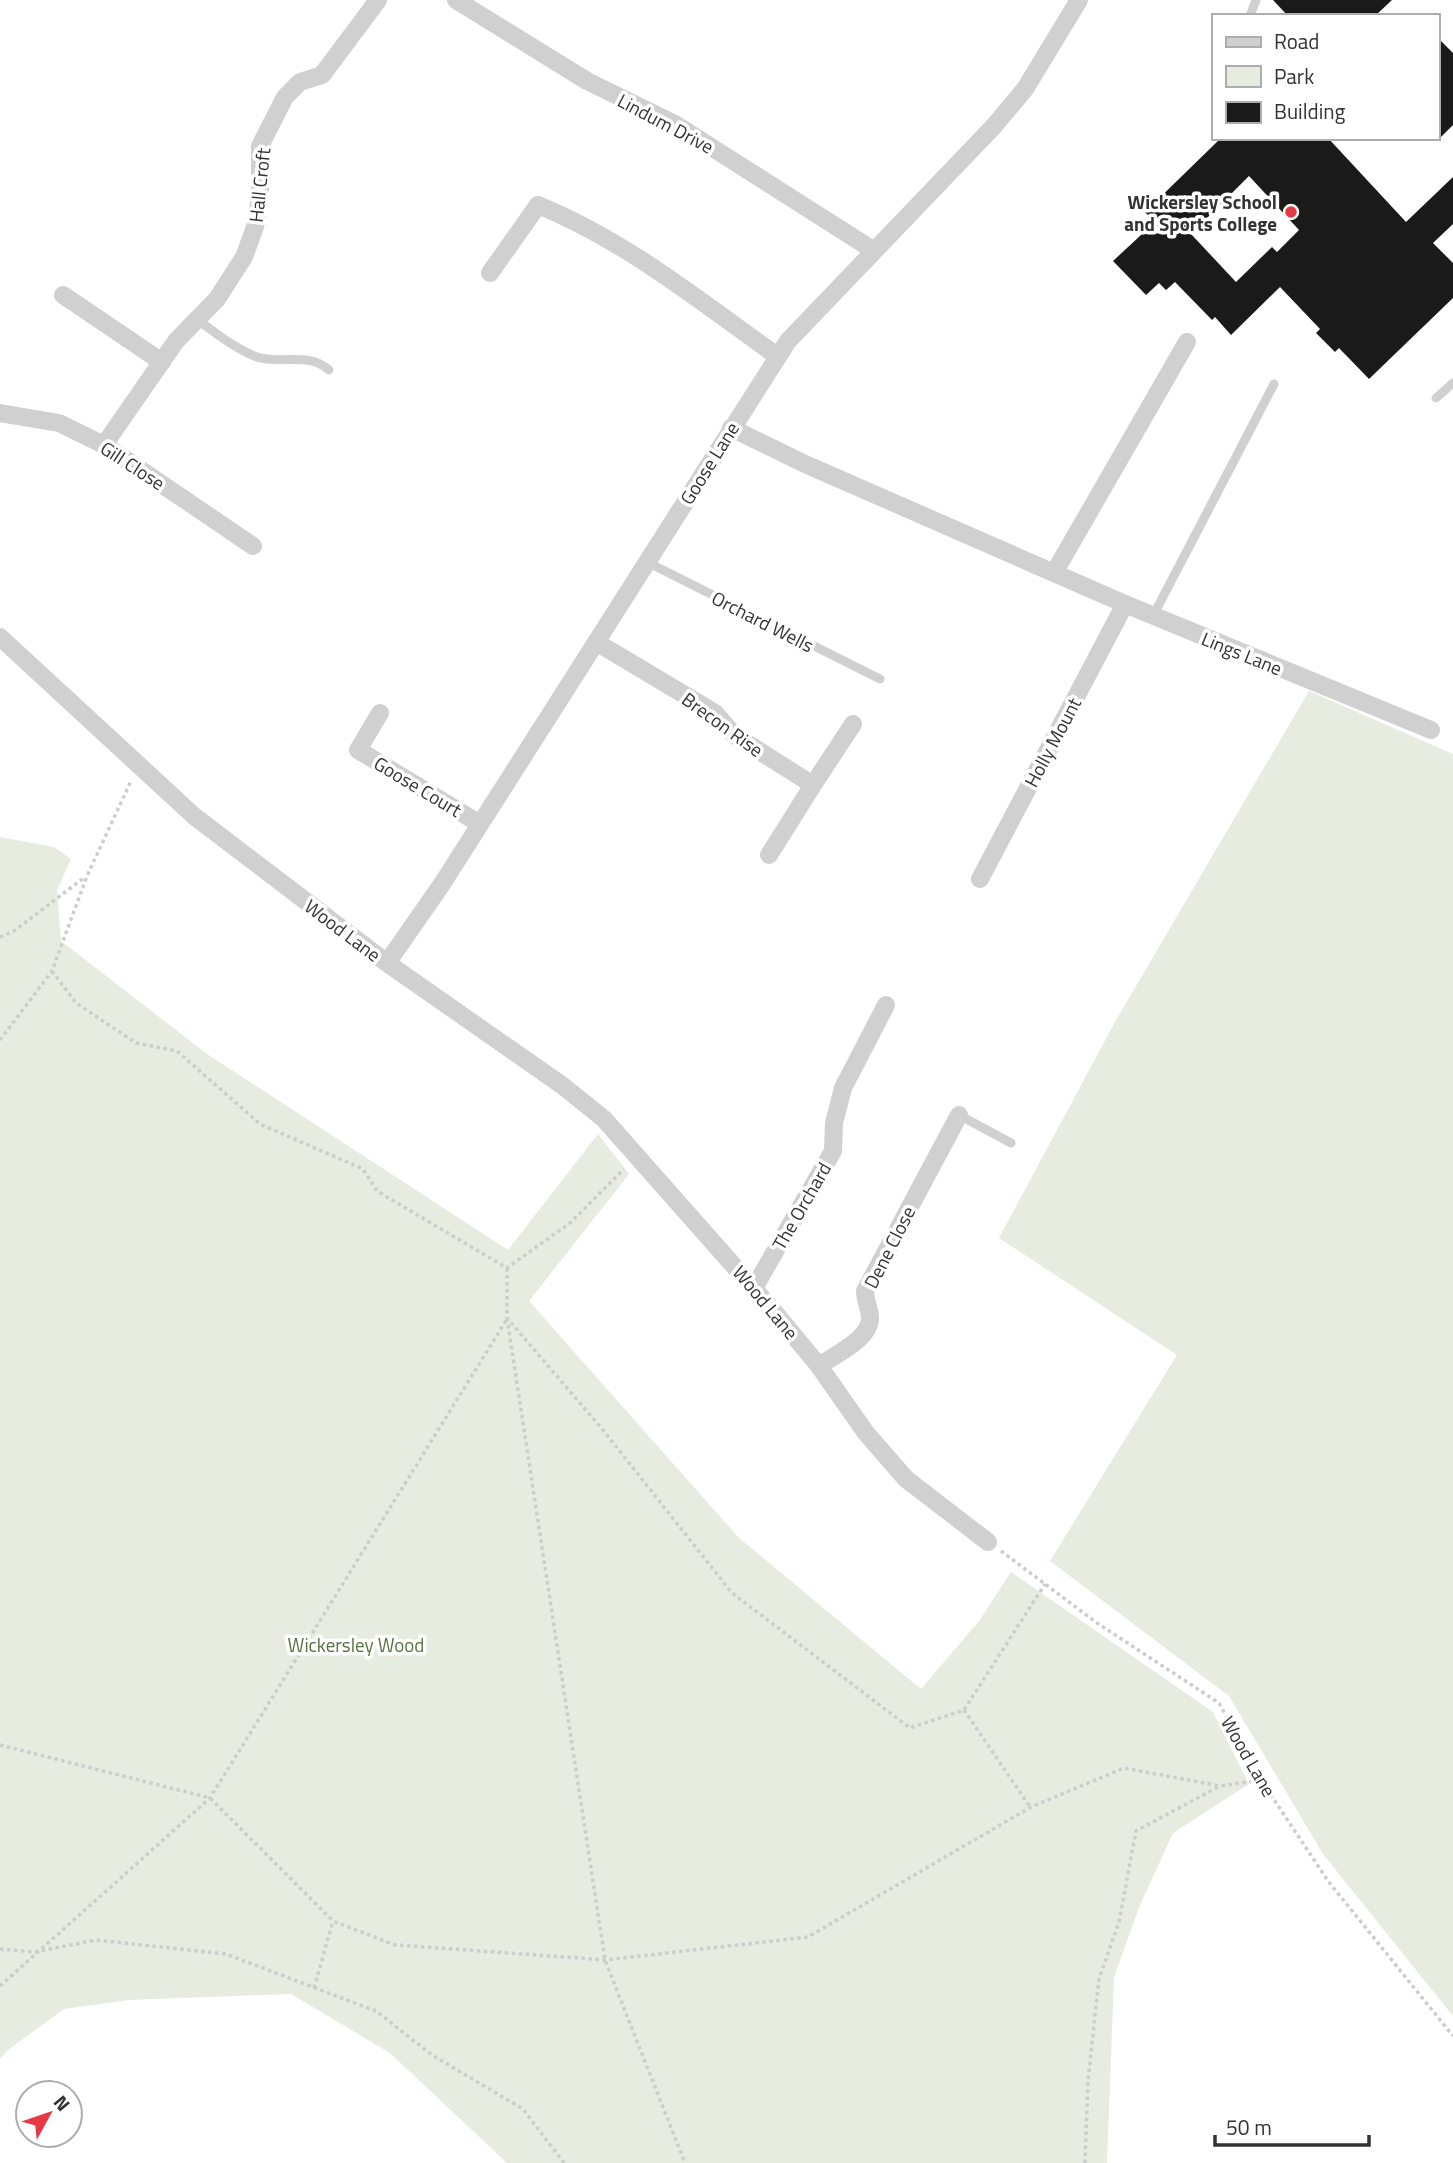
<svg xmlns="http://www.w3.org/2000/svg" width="1453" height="2163" font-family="'Titillium Web',sans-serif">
  <rect width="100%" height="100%" fill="#fff"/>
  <path fill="#e6ecdf" d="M1309,691L1453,754V2016L1323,1854L1229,1696L1050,1561L1177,1355L999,1238L1115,1022Z
    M0,837L54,847L71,859L57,890L61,941L207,1054L508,1250L598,1134L629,1174L529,1301L739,1538L921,1689L979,1621L1011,1572L1213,1712L1249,1784L1173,1833L1140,1905L1114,1977L1107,2163H507L390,2053L291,1994L129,2000L64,2009L8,2050L0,2059Z"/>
  <path fill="#1a1a1a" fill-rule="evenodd" d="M1273,0H1392L1375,16H1288Z
    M1437,37L1453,53V125L1437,141Z
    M1221,138H1328L1406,222L1453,177V224L1433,243L1453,263V298L1369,379L1339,348L1335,352L1316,333L1320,329L1280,287L1231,335L1215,317L1212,320L1175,282L1166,290L1159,283L1146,295L1113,261L1155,222L1145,212ZM1249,176L1299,230L1277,252L1272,247L1236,282L1191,234Z"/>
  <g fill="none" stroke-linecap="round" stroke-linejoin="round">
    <path stroke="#cdcdcd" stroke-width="3.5" stroke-dasharray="3.5 3.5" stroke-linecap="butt" d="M0,937L14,931L85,877
      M52,971L76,1003L136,1043L177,1051L260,1124L363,1169L377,1191L507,1268L570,1223L624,1169
      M0,1040L52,971L87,876L131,781
      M507,1268V1318L603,1430L732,1593L910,1728L964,1710L1045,1584
      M507,1318L605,1960L685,2163
      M1001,1551L1097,1623L1219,1703L1261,1780L1328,1881L1453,2036
      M964,1710L1030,1807
      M0,1745L210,1798L333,1921L395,1945L605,1960L808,1937L1031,1807L1124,1768L1220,1786L1261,1780
      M0,1949L35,1952L96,1940L226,1954L376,2011L432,2055L523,2109L564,2163
      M0,1986L210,1798L507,1319
      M314,1988L333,1921
      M1085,2163L1088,2081L1099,1979L1119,1922L1136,1831L1218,1787"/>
    <path stroke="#d0d0d0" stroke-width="9" d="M1250,16L1256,0
      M196,319C215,332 235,349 257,357C281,365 308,351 329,370
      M1436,398L1453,383
      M647,562L880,679
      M1153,616L1274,384
      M959,1115L1011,1143"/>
    <path stroke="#d0d0d0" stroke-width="18" d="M456,0L587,81L675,124L873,250
      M490,273L538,205C626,241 700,301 777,356
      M63,295L162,362
      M0,413L59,423L104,445L253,546
      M731,428L805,464L1125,604L1431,730
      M104,445L176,341L217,299L244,257L255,227L260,197V146L285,97L300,82L322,75L378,0
      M1054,573L1187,342
      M0,637L194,816L387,963L563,1086L604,1119L771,1308L819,1366L866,1433L906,1479L988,1542
      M596,642L715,713L734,735L813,785L769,855
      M380,713L358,750L480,824
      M813,785L853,724
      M980,879L1125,604
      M387,963L442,884L788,341L994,126L1025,89L1079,0
      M754,1288L833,1151L834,1123L843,1088L886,1005
      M819,1366C834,1355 871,1339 870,1318C870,1309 865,1301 865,1291L959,1115"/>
  </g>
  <circle fill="#e63946" stroke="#fff" stroke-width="2.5" cx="1291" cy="212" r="7"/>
  <g text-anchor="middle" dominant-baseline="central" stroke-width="7" stroke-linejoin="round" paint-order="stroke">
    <g font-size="19" fill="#333" stroke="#fff">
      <text transform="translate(666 123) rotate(28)">Lindum Drive</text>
      <text transform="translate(259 185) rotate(-84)">Hall Croft</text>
      <text transform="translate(709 463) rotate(-58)">Goose Lane</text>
      <text transform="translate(133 465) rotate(33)">Gill Close</text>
      <text transform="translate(763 621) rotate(27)">Orchard Wells</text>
      <text transform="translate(1242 653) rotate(22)">Lings Lane</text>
      <text transform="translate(723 724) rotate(36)">Brecon Rise</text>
      <text transform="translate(1052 742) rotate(-62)">Holly Mount</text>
      <text transform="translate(418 786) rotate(31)">Goose Court</text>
      <text transform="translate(343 930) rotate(37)">Wood Lane</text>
      <text transform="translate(801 1206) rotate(-60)">The Orchard</text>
      <text transform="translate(889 1247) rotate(-63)">Dene Close</text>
      <text transform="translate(766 1302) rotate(50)">Wood Lane</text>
      <text transform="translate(1249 1756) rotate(60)">Wood Lane</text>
    </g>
    <g font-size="19" font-weight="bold" fill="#333" stroke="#fff" text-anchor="end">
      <text x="1277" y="201">Wickersley School<tspan x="1277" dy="22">and Sports College</tspan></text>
    </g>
    <g font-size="19" fill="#56703f" stroke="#fff">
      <text x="356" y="1644">Wickersley Wood</text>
    </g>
  </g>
  <rect x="1212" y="14" width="228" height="126" fill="#ffffff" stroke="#adadad" stroke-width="2"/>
  <rect x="1226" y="37" width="35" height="10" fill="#d0d0d0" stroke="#adadad" stroke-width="2"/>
  <text x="1274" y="49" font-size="21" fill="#333333">Road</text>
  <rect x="1226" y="66" width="35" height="21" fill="#e6ecdf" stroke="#adadad" stroke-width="2"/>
  <text x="1274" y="84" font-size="21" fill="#333333">Park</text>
  <rect x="1226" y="102" width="35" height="21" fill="#1a1a1a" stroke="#adadad" stroke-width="2"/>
  <text x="1274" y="119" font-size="21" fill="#333333">Building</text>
  <g transform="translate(49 2114) rotate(50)"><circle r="33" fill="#ffffff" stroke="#adadad" stroke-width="2"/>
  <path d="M0-5L12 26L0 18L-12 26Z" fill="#e63946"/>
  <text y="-10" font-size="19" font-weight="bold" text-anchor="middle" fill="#333333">N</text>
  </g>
  <path d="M1215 2135v10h154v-10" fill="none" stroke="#333333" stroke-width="3.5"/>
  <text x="1226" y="2135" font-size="21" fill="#333333" stroke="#ffffff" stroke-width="5" paint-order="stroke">50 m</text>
</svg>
